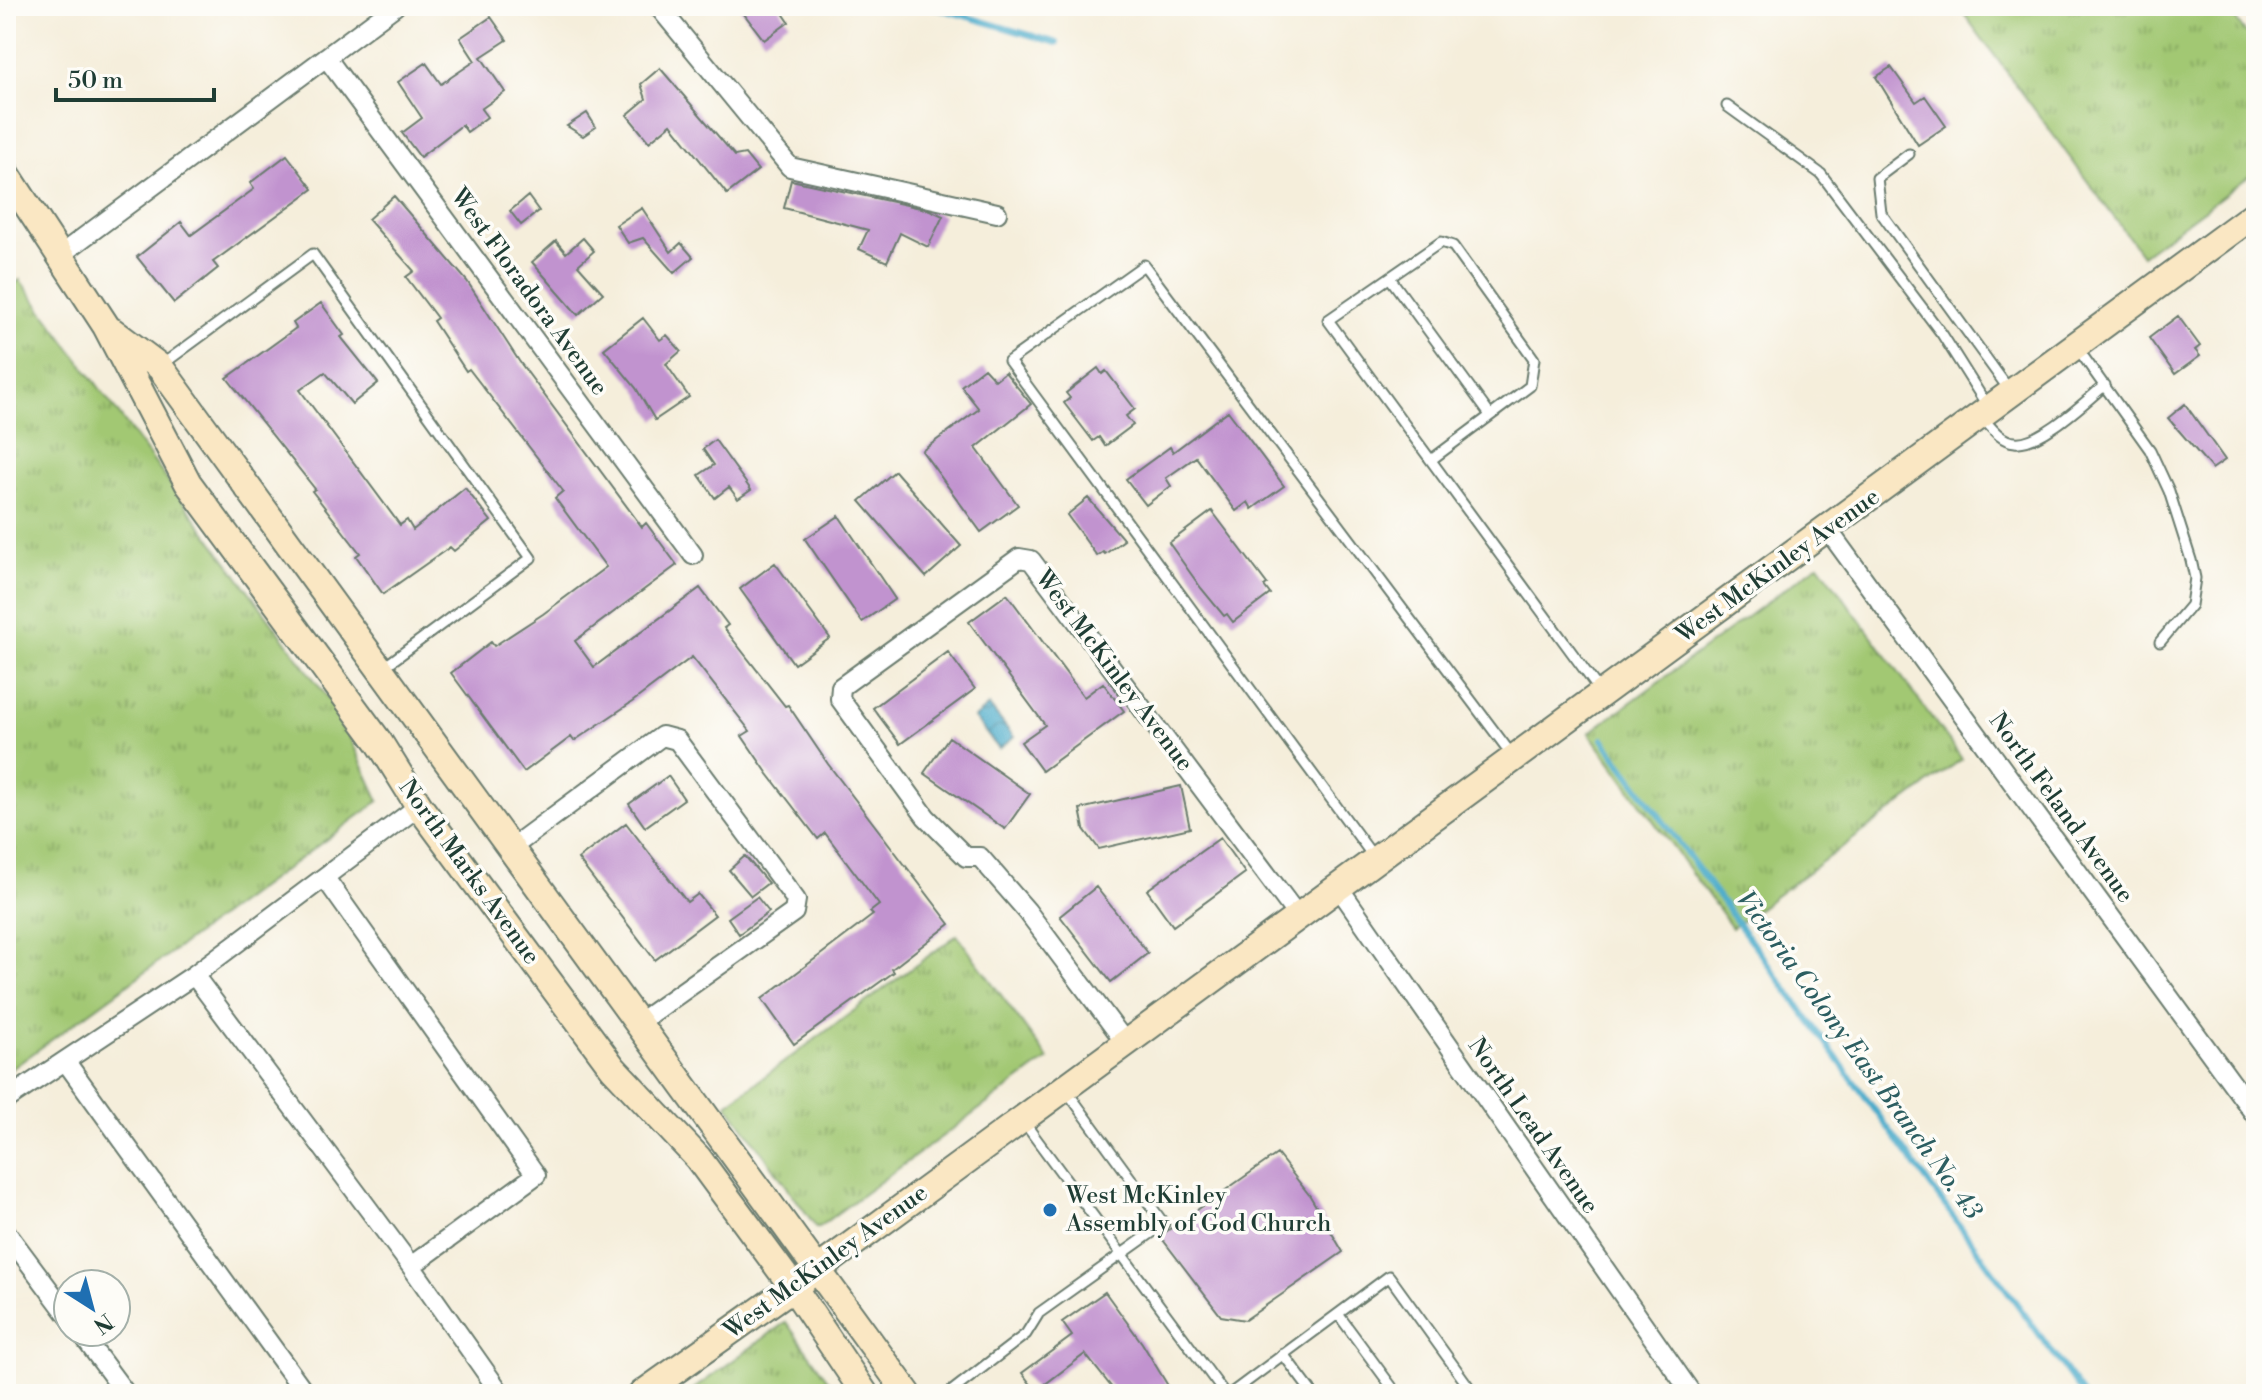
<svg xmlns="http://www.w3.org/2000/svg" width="2262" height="1400" font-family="'Libre Bodoni',serif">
  <defs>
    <pattern id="grass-tufts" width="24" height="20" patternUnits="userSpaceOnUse" patternTransform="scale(2)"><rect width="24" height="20" fill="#a2c873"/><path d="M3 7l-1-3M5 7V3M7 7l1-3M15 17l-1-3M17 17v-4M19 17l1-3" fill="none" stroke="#83a45f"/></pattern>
    <pattern id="water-waves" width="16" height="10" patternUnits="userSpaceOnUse" patternTransform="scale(2)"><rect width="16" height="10" fill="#4caccb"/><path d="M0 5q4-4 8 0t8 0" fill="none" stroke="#3f8da6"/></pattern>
  </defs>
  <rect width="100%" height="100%" fill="#fdfcf7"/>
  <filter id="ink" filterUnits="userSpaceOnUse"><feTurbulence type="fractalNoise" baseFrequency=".0125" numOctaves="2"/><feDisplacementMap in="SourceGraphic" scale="16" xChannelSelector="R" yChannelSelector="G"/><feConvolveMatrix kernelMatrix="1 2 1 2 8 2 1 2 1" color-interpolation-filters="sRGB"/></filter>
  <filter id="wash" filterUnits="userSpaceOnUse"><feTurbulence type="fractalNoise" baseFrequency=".006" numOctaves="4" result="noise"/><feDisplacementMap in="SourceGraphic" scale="32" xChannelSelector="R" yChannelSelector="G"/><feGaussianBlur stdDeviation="1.8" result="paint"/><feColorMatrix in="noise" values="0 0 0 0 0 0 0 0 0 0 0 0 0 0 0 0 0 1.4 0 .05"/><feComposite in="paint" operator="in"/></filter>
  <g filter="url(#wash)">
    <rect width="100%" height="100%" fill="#f5eedb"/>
    <path fill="url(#grass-tufts)" stroke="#608254" stroke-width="2" d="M1958,6H2226L2256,47V171L2142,255Z
      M20,280L338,712L379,801L6,1073V290Z
      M1819,564L1962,759L1732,928L1589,733Z
      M957,935L1048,1059L817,1228L727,1104Z
      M786,1322L838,1394H687Z"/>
    <path fill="url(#water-waves)" stroke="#367480" stroke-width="2" d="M989,706L1014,737L999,749L974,718Z"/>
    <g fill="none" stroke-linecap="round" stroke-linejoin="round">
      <path stroke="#4caccb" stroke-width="6" d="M931,6L1057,43
        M1603,739L2083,1394"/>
    </g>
    <g id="blocks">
      <path fill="#c193cf" d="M738,6H778L789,22L764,40Z
        M491,17L507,40L481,57L505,92L481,109L487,117L467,132L462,125L420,157L402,133L422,118L398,82L426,63L441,84L475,61L460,38Z
        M1891,67L1916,102L1925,96L1946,126L1918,145L1876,77Z
        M660,68L735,156L745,154L758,170L727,194L671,124L649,142L627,115L646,99L641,84Z
        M587,113L596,127L583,136L567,126Z
        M287,155L313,189L213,262L218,268L174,303L137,257L181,222L191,235L254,189L250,183Z
        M791,180L930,210L943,216L928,247L900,233L887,262L859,249L868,230L784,208Z
        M394,196L467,281L519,361L642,527L646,523L677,565L575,641L594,667L700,588L728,625L724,628L785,706L788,705L828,764L950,924L892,969L894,972L794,1044L762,999L873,915L870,912L879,905L825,833L818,839L768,774L742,736L750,731L692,657L632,702L574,741L571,737L524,772L451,673L491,642L494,646L543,614L606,567L555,498L563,491L469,369L466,371L433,321L437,318L406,277L414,271L368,219Z
        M528,196L539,211L521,225L510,211Z
        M642,208L671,252L681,243L693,257L674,273L643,238L628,243L616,225Z
        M583,238L594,251L578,265L603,293L578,315L532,262L556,241L566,253Z
        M321,303L344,335L341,337L378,383L352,404L325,372L300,390L400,525L407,520L413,530L465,488L491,521L454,551L450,547L383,594L356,556L360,553L312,491L315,489L227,378L296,328L293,323Z
        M2178,316L2200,346L2195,350L2200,356L2175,374L2149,338Z
        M643,318L660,340L667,335L681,351L666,364L689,397L655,420L636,388L604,349Z
        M984,368L995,380L1005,372L1031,404L976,448L1018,505L981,532L922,451L979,409L961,386Z
        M1098,368L1102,374L1106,371L1135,409L1126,416L1133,425L1105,446L1099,437L1093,441L1064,403L1070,398L1066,393Z
        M2185,404L2225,460L2212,469L2168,418Z
        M1228,411L1284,486L1252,509L1248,502L1236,511L1196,457L1166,478L1171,486L1146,505L1126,479L1170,447L1173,452Z
        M715,440L751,490L738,499L729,487L715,498L699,475L714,465L703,449Z
        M895,471L961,546L926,577L860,501Z
        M1088,498L1124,540L1105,554L1103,552L1097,556L1067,515Z
        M1212,511L1267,584L1264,586L1270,594L1233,622L1227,614L1224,616L1201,588L1169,543Z
        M839,516L895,599L862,622L805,539Z
        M775,563L830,638L794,664L740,589Z
        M1007,594L1084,697L1103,683L1124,711L1042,771L1021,742L1045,725L969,622Z
        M948,652L975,689L900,744L873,708Z
        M949,737L1030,794L1005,829L924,773Z
        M668,776L684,799L645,827L629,804Z
        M1181,786L1190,828L1099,849L1084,829L1080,809Z
        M626,823L687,902L698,894L715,915L655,960L578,859Z
        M1220,838L1245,873L1173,926L1147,890Z
        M745,856L768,883L751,896L729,870Z
        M1096,887L1148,953L1111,982L1060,916Z
        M757,897L769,912L739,934L728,918Z
        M1277,1154L1310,1196L1343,1252L1245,1320L1221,1316L1160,1236Z
        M1105,1292L1142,1343L1173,1394H1117L1085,1354L1036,1391L1022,1373L1072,1336L1062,1322Z"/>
    </g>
  </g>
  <g filter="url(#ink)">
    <use href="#blocks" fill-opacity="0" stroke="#6a7b6e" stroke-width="2"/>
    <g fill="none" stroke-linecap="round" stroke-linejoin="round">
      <defs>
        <path id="lane" d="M1727,106L1821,174L1942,334L1988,407
          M1909,154L1877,178L1881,213L2010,391
          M1390,278L1490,415
          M2078,349L2150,450L2169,491L2191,560L2195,578L2191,605L2160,642
          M163,364L313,254L531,558L384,667
          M1981,416C1991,427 2000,441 2015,442C2040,445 2086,401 2105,385
          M1431,460L1530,386L1534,359L1453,246L1441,242L1328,320L1600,691
          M1373,856L1009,361L1144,265L1512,755
          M1023,1121L1225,1394
          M1338,1314L1397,1394
          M1283,1354L1313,1394
          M948,1394L1026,1334L1039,1313L1164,1224L1066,1090
          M1230,1394L1389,1276L1474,1394"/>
        <path id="street" d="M658,6L790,167L997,213
          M326,57L693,555
          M60,255L395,6
          M1828,530L2256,1116
          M511,848L662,736L677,740L796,900L794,912L638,1023
          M325,878L536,1175L411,1266
          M1337,885L1692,1394
          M194,975L411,1266L501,1394
          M1125,1042L1027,911L980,857H966L926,817L840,699L841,687L1019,558L1031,560L1297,915
          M66,1062L306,1394
          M6,1100L194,975L419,806
          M6,1232L68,1315
          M80,1332L126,1394"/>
        <path id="secondary" d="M6,173L106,326L188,483L379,742L419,806L613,1068L698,1158L793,1287L865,1394
          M112,331L160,367L908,1394
          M642,1394L817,1270L2256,213"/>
      </defs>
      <use href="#lane" stroke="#6a7b6e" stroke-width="13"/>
      <use href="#street" stroke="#6a7b6e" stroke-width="22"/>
      <use href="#secondary" stroke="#6a7b6e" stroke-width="30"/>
      <use href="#lane" stroke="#fff" stroke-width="9"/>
      <use href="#street" stroke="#fff" stroke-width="18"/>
      <use href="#secondary" stroke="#fae7c3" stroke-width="26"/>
    </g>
  </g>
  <circle fill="#1f6fb2" stroke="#fdfcf7" stroke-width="3" cx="1050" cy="1210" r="8"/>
  <g text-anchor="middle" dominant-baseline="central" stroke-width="7" stroke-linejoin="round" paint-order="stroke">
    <g font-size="24" fill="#1f3d34" stroke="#fdfcf7">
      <text transform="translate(529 292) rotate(54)">West Floradora Avenue</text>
      <text transform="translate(1778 566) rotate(-36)">West McKinley Avenue</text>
      <text transform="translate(1114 671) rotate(53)">West McKinley Avenue</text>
      <text transform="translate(2061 808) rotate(54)">North Feland Avenue</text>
      <text transform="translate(469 872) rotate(54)">North Marks Avenue</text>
      <text transform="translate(1533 1126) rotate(55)">North Lead Avenue</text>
      <text transform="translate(826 1262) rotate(-36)">West McKinley Avenue</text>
    </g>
    <g font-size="24" fill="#1f3d34" stroke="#fdfcf7" text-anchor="start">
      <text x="1066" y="1196">West McKinley<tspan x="1066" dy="28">Assembly of God Church</tspan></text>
    </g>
    <g font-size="26" font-style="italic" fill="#2c5e61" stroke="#fdfcf7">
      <text transform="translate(1859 1055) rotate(54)">Victoria Colony East Branch No. 43</text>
    </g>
  </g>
  <rect width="2262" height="1400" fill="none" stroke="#fdfcf7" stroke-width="32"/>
  <g transform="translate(92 1308) rotate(144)"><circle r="38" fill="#fdfcf7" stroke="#a4b0a9" stroke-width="2"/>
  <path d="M0-6L14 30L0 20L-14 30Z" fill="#1f6fb2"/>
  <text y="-12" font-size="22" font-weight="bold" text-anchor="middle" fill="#1f3d34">N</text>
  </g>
  <path d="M56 88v12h158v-12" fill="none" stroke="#1f3d34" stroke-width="4"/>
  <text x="68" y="88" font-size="24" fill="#1f3d34" stroke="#fdfcf7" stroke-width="6" paint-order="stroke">50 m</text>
</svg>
